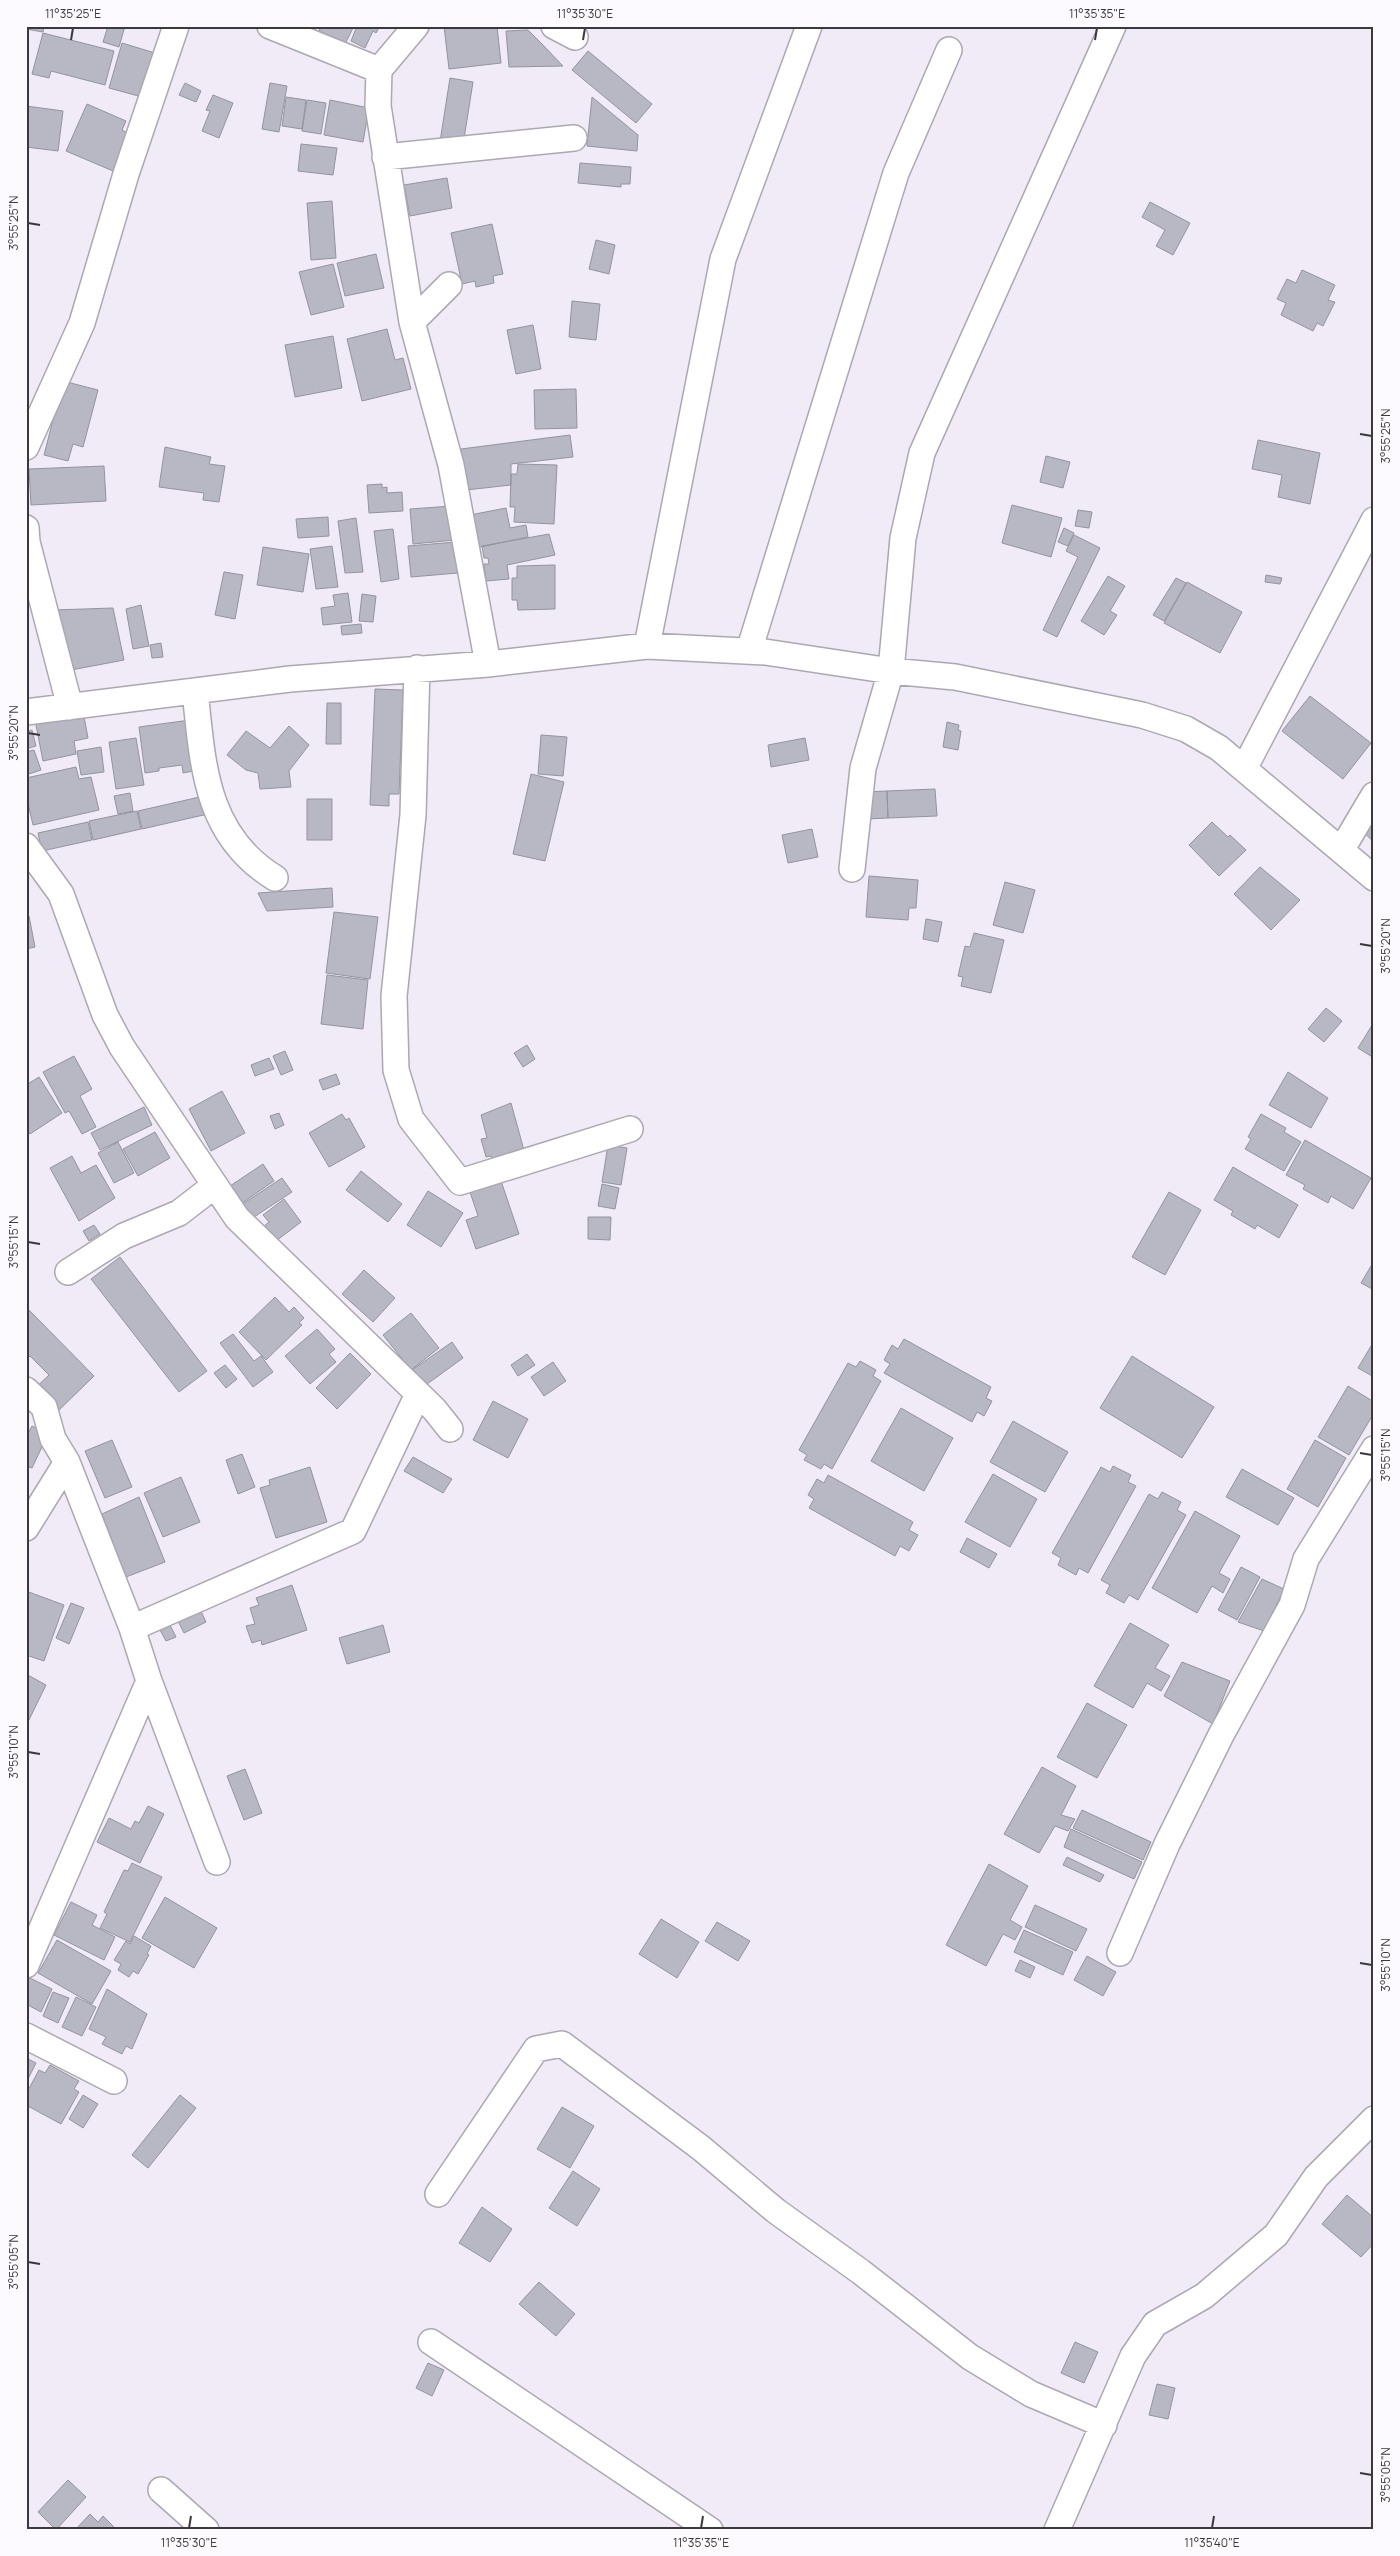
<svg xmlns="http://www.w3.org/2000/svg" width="1400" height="2556" font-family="Manrope,sans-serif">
  <rect width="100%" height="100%" fill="#f0ebf6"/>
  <path fill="#b7b8c3" stroke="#93949e" d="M26,26H44L43,32L26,29Z
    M108,26H125L119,47L103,42Z
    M321,26H354L345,44L319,31Z
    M357,26H380L376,33L373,31L365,48L351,41Z
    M444,26H497L501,63L449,69Z
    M528,30L541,43L563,66L509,67L506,31Z
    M43,33L114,51L105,85L51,71L49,78L32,74Z
    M122,43L155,53L142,97L109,88Z
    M588,51L652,104L636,123L572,70Z
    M450,78L473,82L462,151L439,148Z
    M185,83L201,91L196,102L179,95Z
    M270,83L287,86L279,132L262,129Z
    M213,95L233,103L219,138L202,131L210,111L206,110Z
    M286,97L306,100L302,129L282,126Z
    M592,97L638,135L637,151L587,146Z
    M307,100L326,103L321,134L302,131Z
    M330,100L369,108L363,142L324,135Z
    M87,104L126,121L122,130L129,134L113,171L66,151Z
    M26,106L63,111L58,151L26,147Z
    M301,144L337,148L333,175L298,171Z
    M580,163L631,167L630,184H621V187L578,183Z
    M447,178L452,208L410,216L404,185Z
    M332,201L336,258L311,260L307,203Z
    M1150,202L1190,223L1173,255L1156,246L1165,230L1142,217Z
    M492,224L503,274L493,276L494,283L476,287L475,281L462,284L451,233Z
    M596,240L615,245L609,274L589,269Z
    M376,254L384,288L345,296L337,263Z
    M333,264L344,307L311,315L299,272Z
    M1302,270L1335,285L1328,300L1335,302L1323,326L1317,323L1313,331L1281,315L1286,303L1277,299L1287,279L1296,283Z
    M572,301L600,304L596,340L569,337Z
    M533,325L541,369L516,374L507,330Z
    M387,329L395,360L403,358L411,389L362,401L347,339Z
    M333,336L342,388L295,397L285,345Z
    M63,381L98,390L83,447L73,444L68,461L44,455Z
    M576,389L577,428L535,429L534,390Z
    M570,435L573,457L511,464V485L466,490L461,449Z
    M1258,440L1320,453L1310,504L1278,497L1282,475L1252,469Z
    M165,447L211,457L209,464L225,466L219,502L203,500L204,493L159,487Z
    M1046,456L1070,462L1063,488L1040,482Z
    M518,464L557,465L554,524L514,522L515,507H510L511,474H517Z
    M104,466L106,501L31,505L29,469Z
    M382,484V488L387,487V493L402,492L403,511L369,513L367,485Z
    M1012,505L1062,518L1051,557L1002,543Z
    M452,506L455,540L413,544L410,509Z
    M506,508L510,528L526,525L528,537L471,549L465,516Z
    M1078,510L1092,512L1089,528L1075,526Z
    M328,517L329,536L298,538L296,519Z
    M356,518L363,572L345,573L338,521Z
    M1064,528L1074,533L1068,546L1058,542Z
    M393,529L399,579L381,582L374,531Z
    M549,534L555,555L507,565L509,579L486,581L484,564H489L488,558H484L482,546Z
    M1074,535L1100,548L1057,637L1043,630L1078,557L1066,551Z
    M456,542L458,573L411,577L408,546Z
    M332,546L338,587L316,589L310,549Z
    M263,547L309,554L303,592L257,585Z
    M555,565V609L518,610L517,600H512V578H517V566Z
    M224,572L243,575L235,619L215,615Z
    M1266,575L1282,578L1280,584L1265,582Z
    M1108,576L1125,586L1110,611L1117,615L1104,635L1081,621Z
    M1176,578L1186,583L1164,621L1153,615Z
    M1187,582L1242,612L1220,653L1164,623Z
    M348,593L352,622L323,625L321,608L335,606L333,595Z
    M362,594L376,596L373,622L359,621Z
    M141,605L149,646L133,649L126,609Z
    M113,608L124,660L66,671L54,610Z
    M361,624L362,633L342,635L341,626Z
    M161,643L163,657L152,658L150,645Z
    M375,689L403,690L399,794H389V806L370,805Z
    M1310,696L1371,743L1343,779L1282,731Z
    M327,703H341V744H326Z
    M83,711L88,738L74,741L76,754L43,761L35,720Z
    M190,720L198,770L183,773L182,765L159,768V771L145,773L139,727Z
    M947,722L959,725L958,730L961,731L958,750L943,747Z
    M289,726L309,745L289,771L291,787L260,789L258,773L246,770L227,755L246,731L270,748Z
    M32,730L36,746L26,749V732Z
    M541,735L567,737L563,776L538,774Z
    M136,738L144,785L116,789L109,742Z
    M805,738L809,760L771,767L768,745Z
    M101,747L104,772L81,775L77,751Z
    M34,750L41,770L26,775V752Z
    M76,767L79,779L91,777L99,810L33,825L26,795V778Z
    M531,774L564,782L545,861L513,854Z
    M935,789L937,816L888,818L887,791Z
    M887,791L888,818L866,819L865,792Z
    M130,793L133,811L118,814L114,796Z
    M204,796L208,814L142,829L138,811Z
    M307,799H332V840H307Z
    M1374,810V842L1360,829Z
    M137,811L141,829L93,840L89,821Z
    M88,822L92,840L42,851L38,833Z
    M1212,822L1228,837L1230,835L1246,850L1219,876L1189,845Z
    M812,829L818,857L788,863L782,835Z
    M1260,867L1300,900L1271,930L1234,894Z
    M869,876L918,880L916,908H909L908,920L866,917Z
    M1005,882L1035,890L1023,933L993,925Z
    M332,888L333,907L267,911L258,893Z
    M334,912L378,917L370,979L326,973Z
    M29,916L35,947L26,949V917Z
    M926,919L942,922L938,942L923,939Z
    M974,933L1004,940L991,993L961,986L963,977L958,976L965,946L970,947Z
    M327,975L368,980L363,1029L321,1024Z
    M1326,1008L1342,1021L1324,1042L1308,1029Z
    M1374,1022V1058L1358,1048Z
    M527,1045L535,1059L523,1067L514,1053Z
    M285,1051L293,1070L281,1075L273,1056Z
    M74,1056L92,1089L80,1096L96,1127L82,1134L69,1111L65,1113L43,1072Z
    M269,1058L274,1069L255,1076L251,1065Z
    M1288,1072L1328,1098L1311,1128L1269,1105Z
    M336,1074L340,1084L323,1090L319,1080Z
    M39,1077L62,1113L30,1134L26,1129V1085Z
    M222,1091L245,1133L211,1151L189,1109Z
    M511,1103L525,1154L493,1162L491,1156L486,1157L481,1139L487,1138L481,1115Z
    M144,1107L152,1125L100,1150L91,1133Z
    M279,1113L284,1125L275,1129L270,1116Z
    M342,1114L346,1120L349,1118L365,1147L329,1167L309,1133Z
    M1261,1114L1286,1128L1284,1132L1301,1142L1284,1171L1245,1149L1251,1139L1248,1137Z
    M155,1132L170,1158L138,1176L123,1149Z
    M1305,1140L1371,1178L1353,1209L1331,1196L1328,1203L1303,1189L1305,1185L1286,1175Z
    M118,1142L134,1173L114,1183L98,1153Z
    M608,1145L627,1148L621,1185L602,1182Z
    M72,1156L81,1173L96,1165L115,1198L79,1221L50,1168Z
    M263,1164L274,1181L236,1207L224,1190Z
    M1233,1167L1298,1205L1279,1238L1257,1225L1255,1229L1231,1215L1233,1211L1214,1200Z
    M361,1171L402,1204L388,1222L346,1190Z
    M282,1178L292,1192L251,1219L241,1205Z
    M501,1181L519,1234L476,1249L466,1220L478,1216L470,1192Z
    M602,1184L619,1188L615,1209L598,1206Z
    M428,1191L463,1213L441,1247L407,1225Z
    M1169,1192L1201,1210L1165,1275L1132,1257Z
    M284,1199L301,1222L276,1241L264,1226L269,1222L263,1215Z
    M588,1217H611L610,1240L588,1239Z
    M94,1225L100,1234L89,1241L83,1231Z
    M120,1257L207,1371L179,1392L91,1279Z
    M1374,1261V1290L1361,1283Z
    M364,1270L395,1298L373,1322L342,1294Z
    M275,1297L289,1312L294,1307L304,1318L299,1323L302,1325L266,1360L239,1332Z
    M26,1307L94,1376L54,1415L31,1392L49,1375L30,1356L26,1360Z
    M411,1313L439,1348L411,1370L383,1335Z
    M317,1329L335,1349L329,1354L336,1362L310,1384L285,1356Z
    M233,1334L254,1361L261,1356L273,1372L253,1387L220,1343Z
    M904,1339L991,1387L986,1398L992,1401L984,1416L977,1412L972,1422L884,1373L890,1364L884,1360L892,1345L898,1349Z
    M1374,1341V1377L1358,1368Z
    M452,1342L463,1358L423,1387L412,1370Z
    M350,1353L371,1374L337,1409L316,1388Z
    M527,1354L535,1365L518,1376L511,1365Z
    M1132,1356L1214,1407L1182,1458L1100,1408Z
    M860,1361L876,1370L873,1376L881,1381L832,1469L824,1464L821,1469L804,1460L807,1455L799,1450L848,1363L856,1367Z
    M553,1362L566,1381L544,1396L531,1377Z
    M225,1365L237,1379L226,1388L214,1373Z
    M1348,1386L1374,1402V1413L1349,1455L1318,1437Z
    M493,1401L528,1419L508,1458L473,1440Z
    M901,1408L953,1438L924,1491L871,1461Z
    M1013,1421L1068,1452L1045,1492L990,1462Z
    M32,1426L48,1434L32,1468L26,1466V1437Z
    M112,1440L132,1487L105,1498L85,1451Z
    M1315,1440L1346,1458L1318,1507L1287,1489Z
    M242,1454L255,1487L238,1494L226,1460Z
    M413,1457L452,1479L443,1493L404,1471Z
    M1113,1466L1131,1475L1128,1482L1136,1486L1088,1573L1079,1568L1076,1575L1058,1565L1061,1558L1052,1553L1101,1467L1110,1472Z
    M310,1467L327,1522L276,1538L260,1488L270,1485L269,1480Z
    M1242,1469L1294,1498L1278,1525L1226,1497Z
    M993,1474L1037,1499L1010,1547L965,1522Z
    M828,1475L913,1522L909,1530L918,1535L909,1551L900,1546L895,1556L809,1508L814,1499L808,1495L817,1479L824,1483Z
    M181,1477L200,1522L163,1537L144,1493Z
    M1162,1492L1181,1502L1177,1510L1186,1515L1138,1600L1129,1595L1124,1603L1106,1593L1110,1585L1101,1580L1149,1494L1158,1499Z
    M139,1497L165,1562L126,1577L102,1514Z
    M1195,1511L1240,1536L1219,1573L1230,1579L1223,1593L1212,1586L1197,1613L1152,1588Z
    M967,1538L997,1554L989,1568L960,1552Z
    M1241,1567L1260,1577L1237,1620L1218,1610Z
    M1262,1579L1284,1589L1264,1631L1238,1622Z
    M292,1585L307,1630L262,1645L261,1640L252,1643L246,1626L255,1624L250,1608L259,1605L256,1598Z
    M26,1591L64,1605L44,1661L26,1655Z
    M71,1603L84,1608L69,1644L56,1638Z
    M199,1607L206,1622L184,1633L176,1617Z
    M1130,1623L1169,1645L1155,1668L1170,1676L1161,1691L1147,1683L1133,1708L1094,1686Z
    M170,1625L176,1637L166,1641L160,1630Z
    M383,1625L390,1652L347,1664L339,1638Z
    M1182,1662L1230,1681L1213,1724L1164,1696Z
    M26,1674L46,1685L26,1726Z
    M1087,1703L1127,1725L1097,1778L1057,1757Z
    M1042,1767L1076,1786L1061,1815L1075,1819L1068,1831L1055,1826L1039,1853L1004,1834Z
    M245,1769L262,1813L244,1820L227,1776Z
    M148,1806L164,1814L140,1863L97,1842L109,1818L131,1829L135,1821L139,1823Z
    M1082,1810L1151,1842L1143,1860L1073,1828Z
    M1071,1829L1142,1862L1134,1879L1064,1847Z
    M1067,1857L1104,1875L1100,1882L1063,1865Z
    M132,1863L162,1877L130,1942L100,1928L107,1914L104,1912L124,1870L128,1871Z
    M989,1864L1028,1886L1010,1920L1022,1927L1015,1940L1003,1934L986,1966L946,1945Z
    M165,1897L217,1928L194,1968L142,1938Z
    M71,1902L97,1915L92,1925L115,1937L104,1960L54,1935Z
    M1035,1905L1087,1929L1076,1951L1025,1927Z
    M661,1919L699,1942L677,1978L639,1954Z
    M717,1922L750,1941L738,1961L705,1941Z
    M1024,1930L1073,1952L1063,1975L1014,1952Z
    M134,1936L151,1946L147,1954L149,1955L138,1974L133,1971L129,1977L118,1970L121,1964L114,1960L126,1941L130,1944Z
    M57,1940L111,1971L92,2004L38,1973Z
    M1087,1956L1116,1972L1103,1996L1074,1980Z
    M1020,1960L1035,1967L1030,1978L1015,1971Z
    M28,1977L52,1989L41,2012L26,2004Z
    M107,1989L147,2014L132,2049L126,2046L122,2054L102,2044L106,2037L89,2029Z
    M53,1992L69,1998L58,2023L43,2016Z
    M76,1997L96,2007L82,2036L62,2027Z
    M26,2058L36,2063L26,2083Z
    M50,2065L79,2081L74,2089L79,2092L61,2124L26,2105V2094L39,2070L45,2073Z
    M83,2095L98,2104L83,2128L69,2119Z
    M180,2095L196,2108L148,2168L132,2155Z
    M562,2107L594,2126L570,2168L537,2149Z
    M573,2171L600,2189L577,2226L549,2208Z
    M1347,2195L1374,2218V2243L1361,2257L1322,2224Z
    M482,2207L512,2229L490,2262L459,2243Z
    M539,2282L575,2314L556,2336L519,2304Z
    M1075,2342L1098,2352L1084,2383L1061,2373Z
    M428,2363L444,2370L432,2396L416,2388Z
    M1157,2384L1175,2388L1168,2419L1149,2415Z
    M68,2480L86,2497L56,2530L38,2512Z
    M90,2514L98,2522L103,2516L117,2530H75Z"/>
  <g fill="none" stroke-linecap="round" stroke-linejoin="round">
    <defs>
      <path id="minor" d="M270,26L379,70
        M416,26L379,70L378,106L412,322L451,465L488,664
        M554,26L575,37
        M385,157L574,138
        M412,322L449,285
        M26,447L82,323L126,174L176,26
        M26,528L27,542L70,707
        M647,646L723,259L809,26
        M749,651L896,173L949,50
        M417,668L413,815L394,996L396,1070L411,1119L460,1182L630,1129
        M195,691C203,765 205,835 275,878
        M26,712L290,679L488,664L647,646L765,652L891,671L955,677L1142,715L1186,729L1219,748L1374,878
        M1244,769L1374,520
        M26,846L61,894L105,1015L122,1047L237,1218L434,1409L450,1429
        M1342,849L1374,795
        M852,869L863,768L891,671L903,538L922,453L1113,26
        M68,1272L124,1236L179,1213L214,1186
        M26,1390L44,1407L53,1439L67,1462L26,1528
        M132,1628L353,1531L418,1394
        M149,1681L217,1862
        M1120,1953L1167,1844L1221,1735L1292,1605L1306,1559L1374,1449
        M26,1965L149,1681L132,1628L67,1462
        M26,2036L114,2081
        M438,2194L536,2049L562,2044L701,2148L776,2211L861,2272L970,2357L1031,2394L1104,2425
        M431,2342L710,2530
        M161,2490L206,2530
        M1057,2530L1133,2356L1155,2324L1204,2296L1276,2235L1316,2177L1374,2119"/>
    </defs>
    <use href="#minor" stroke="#aca8b2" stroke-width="28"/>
    <use href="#minor" stroke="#fff" stroke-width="25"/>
  </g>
  <path fill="none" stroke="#3b393d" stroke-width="2" d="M71,40L73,28M583,40L585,28M1095,40L1097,28M28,223L40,225M1360,434L1372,436M28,733L40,735M1360,944L1372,946M28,1242L40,1244M1360,1453L1372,1455M28,1752L40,1754M1360,1963L1372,1965M28,2262L40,2264M1360,2473L1372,2475M189,2528L191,2516M701,2528L703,2516M1212,2528L1214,2516"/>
  <rect width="1400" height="2556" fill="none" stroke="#fcfafe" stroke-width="55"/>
  <rect x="28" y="28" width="1344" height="2500" fill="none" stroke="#3b393d" stroke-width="2"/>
  <g font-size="12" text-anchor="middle" fill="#3b393d">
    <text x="73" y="18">11°35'25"E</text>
    <text x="585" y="18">11°35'30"E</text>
    <text x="1097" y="18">11°35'35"E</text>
    <text transform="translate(14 223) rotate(-90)" y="4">3°55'25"N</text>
    <text transform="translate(1386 436) rotate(-90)" y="4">3°55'25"N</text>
    <text transform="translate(14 733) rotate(-90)" y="4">3°55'20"N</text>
    <text transform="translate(1386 946) rotate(-90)" y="4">3°55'20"N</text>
    <text transform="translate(14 1242) rotate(-90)" y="4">3°55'15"N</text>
    <text transform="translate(1386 1455) rotate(-90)" y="4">3°55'15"N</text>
    <text transform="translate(14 1752) rotate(-90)" y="4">3°55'10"N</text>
    <text transform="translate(1386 1965) rotate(-90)" y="4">3°55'10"N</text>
    <text transform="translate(14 2262) rotate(-90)" y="4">3°55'05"N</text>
    <text transform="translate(1386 2475) rotate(-90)" y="4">3°55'05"N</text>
    <text x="189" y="2547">11°35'30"E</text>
    <text x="701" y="2547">11°35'35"E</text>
    <text x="1212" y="2547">11°35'40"E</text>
  </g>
</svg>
